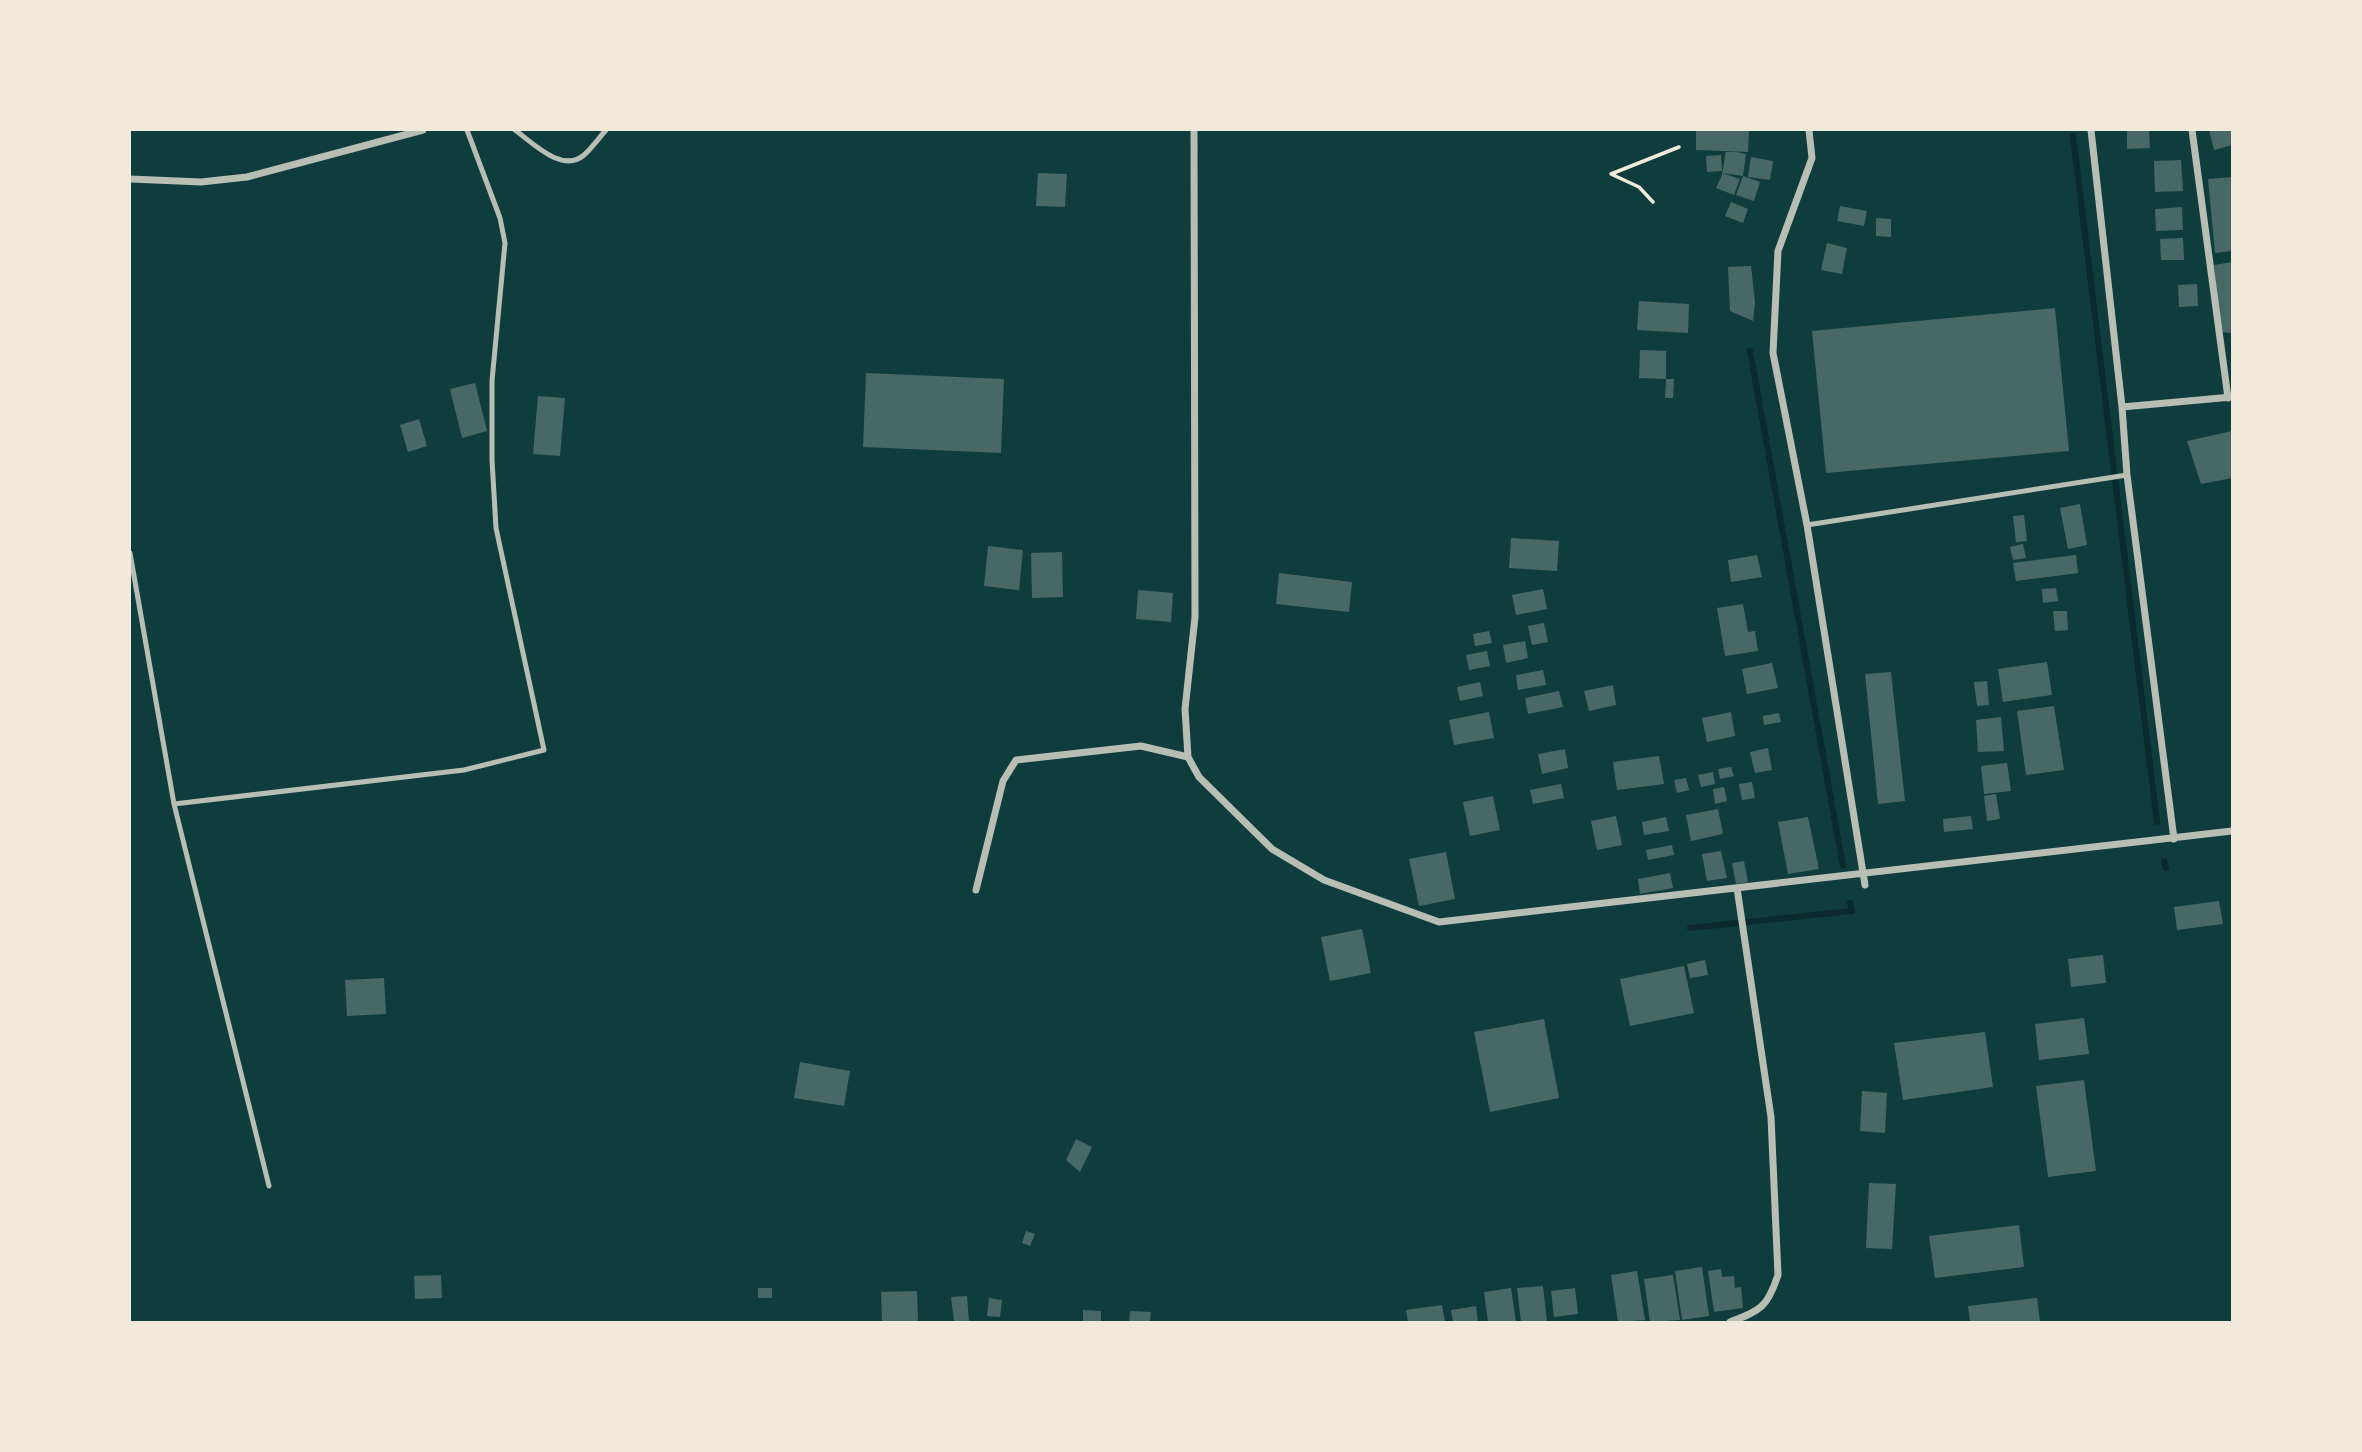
<svg xmlns="http://www.w3.org/2000/svg" width="2362" height="1452" font-family="Signika,sans-serif">
  <rect width="100%" height="100%" fill="#0f3d3e"/>
  <g fill="none" stroke-linecap="round" stroke-linejoin="round">
    <path stroke="#0a2a2b" stroke-width="6" d="M2073,136L2157,822
      M1750,351L1843,866
      M2164,861L2166,868
      M1690,928L1852,911L1850,903"/>
  </g>
  <path fill="#486865" d="M1696,130H1749L1748,152L1696,150Z
    M2127,130H2149L2150,148L2127,149Z
    M2209,130H2232V145L2214,150Z
    M1726,150L1746,154L1743,176L1760,182L1754,201L1736,195L1743,176L1722,173L1740,179L1734,195L1716,188L1722,175Z
    M1721,155L1722,171L1707,172L1706,156Z
    M1751,157L1773,161L1770,180L1748,177Z
    M2181,160L2183,191L2155,192L2154,161Z
    M1038,173L1067,174L1065,207L1036,206Z
    M2232,177V251L2215,253L2208,179Z
    M1731,202L1748,209L1743,223L1725,216Z
    M1840,206L1867,211L1864,226L1837,221Z
    M2182,207L2183,230L2156,231L2155,209Z
    M1876,218L1891,219V237L1876,236Z
    M2183,238L2184,260H2161L2160,239Z
    M1827,243L1847,248L1842,274L1821,270Z
    M2232,262V333L2221,332L2214,265Z
    M1751,266L1755,302L1753,321L1730,311L1728,267Z
    M2197,284L2198,306L2179,307L2178,285Z
    M1639,301L1689,304L1688,333L1637,330Z
    M2055,308L2069,451L1826,473L1812,331Z
    M1640,350L1666,351V379H1674L1673,398H1665L1666,379L1639,378Z
    M866,373L1004,379L1001,453L863,447Z
    M475,383L487,431L462,438L450,389Z
    M538,396L565,398L560,456L533,454Z
    M419,419L427,446L408,452L400,425Z
    M2232,431V478L2201,484L2187,441Z
    M2080,504L2087,545L2068,549L2060,508Z
    M2024,515L2027,541L2016,542L2013,516Z
    M1511,538L1559,541L1557,571L1509,568Z
    M2023,544L2026,558L2013,560L2010,547Z
    M988,546L1023,550L1019,590L984,586Z
    M1062,552L1063,597L1032,598L1031,553Z
    M1757,555L1762,577L1731,582L1728,560Z
    M2076,555L2078,573L2016,581L2013,563Z
    M1279,573L1352,582L1349,612L1276,604Z
    M2056,588L2058,601L2043,603L2042,589Z
    M1543,589L1547,609L1516,615L1512,595Z
    M1138,590L1173,593L1171,622L1136,619Z
    M1743,604L1748,632L1755,631L1758,651L1725,656L1717,608Z
    M2053,611H2067L2068,630L2055,631Z
    M1544,623L1548,642L1532,645L1528,626Z
    M1489,631L1492,643L1475,646L1473,634Z
    M1525,641L1528,658L1506,663L1503,645Z
    M1487,651L1490,666L1469,670L1466,655Z
    M2047,662L2052,695L2003,702L1998,669Z
    M1772,663L1778,688L1747,694L1742,669Z
    M1543,670L1546,685L1518,690L1516,675Z
    M1891,672L1905,801L1878,804L1865,674Z
    M1987,681L1989,705L1977,706L1974,682Z
    M1480,682L1483,696L1460,701L1457,687Z
    M1613,685L1616,705L1589,711L1584,691Z
    M1559,691L1563,707L1528,714L1525,698Z
    M2054,706L2064,770L2026,775L2017,711Z
    M1489,712L1494,738L1454,745L1449,720Z
    M1731,712L1735,736L1707,742L1702,718Z
    M1779,713L1781,722L1764,725L1763,716Z
    M2001,717L2004,751L1978,752L1976,720Z
    M1768,748L1772,770L1755,773L1750,752Z
    M1565,749L1568,768L1542,774L1538,754Z
    M1659,756L1664,784L1617,790L1613,762Z
    M2007,763L2011,791L1984,794L1981,766Z
    M1731,767L1734,776L1720,779L1718,769Z
    M1713,772L1715,784L1701,787L1698,775Z
    M1686,778L1689,790L1677,793L1674,780Z
    M1752,782L1755,798L1742,800L1739,784Z
    M1561,784L1564,798L1533,804L1530,790Z
    M1724,787L1727,801L1715,804L1713,789Z
    M1996,794L2000,819L1987,821L1984,796Z
    M1493,796L1500,830L1470,836L1463,802Z
    M1718,809L1723,834L1691,841L1686,815Z
    M1616,816L1622,845L1597,850L1591,821Z
    M1971,816L1973,829L1944,832L1943,819Z
    M1666,817L1669,831L1644,835L1642,822Z
    M1808,817L1819,869L1788,874L1778,822Z
    M1672,845L1674,855L1648,860L1646,850Z
    M1721,851L1727,878L1707,881L1702,854Z
    M1446,852L1455,899L1419,906L1409,859Z
    M1744,861L1748,882L1736,884L1732,863Z
    M1670,873L1673,888L1640,894L1638,879Z
    M2219,901L2223,924L2177,930L2174,907Z
    M1362,929L1371,973L1330,981L1321,937Z
    M2103,955L2106,983L2071,987L2068,959Z
    M1705,960L1708,975L1690,978L1687,964Z
    M1684,966L1694,1013L1630,1026L1620,979Z
    M384,978L386,1014L347,1016L345,980Z
    M2084,1018L2089,1054L2039,1060L2035,1024Z
    M1544,1019L1559,1098L1490,1112L1474,1032Z
    M1985,1032L1993,1087L1903,1100L1894,1043Z
    M800,1062L850,1071L844,1106L794,1098Z
    M2084,1080L2096,1171L2048,1177L2036,1086Z
    M1862,1091L1887,1093L1885,1133L1860,1131Z
    M1076,1139L1092,1147L1080,1172L1066,1160Z
    M1869,1183L1896,1184L1892,1249L1866,1248Z
    M2019,1225L2024,1267L1935,1278L1929,1236Z
    M1026,1231L1035,1234L1030,1246L1022,1243Z
    M1702,1267L1709,1316L1682,1320L1675,1271Z
    M1721,1269L1722,1277L1734,1276L1735,1288L1741,1287L1743,1308L1714,1312L1708,1271Z
    M1637,1271L1645,1320L1618,1322L1611,1275Z
    M441,1275L442,1298L415,1299L414,1276Z
    M1673,1275L1680,1320L1650,1322L1644,1279Z
    M1543,1286L1547,1322H1521L1517,1288Z
    M758,1288H772V1298H758Z
    M1511,1288L1516,1322H1488L1484,1292Z
    M1575,1288L1578,1314L1554,1317L1551,1291Z
    M917,1291L918,1322H882L881,1292Z
    M967,1296L969,1322H954L951,1297Z
    M989,1298L1002,1300L1000,1317L987,1316Z
    M2037,1298L2040,1322H1970L1968,1306Z
    M1442,1305L1445,1322H1408L1406,1310Z
    M1476,1306L1478,1322H1453L1451,1310Z
    M1083,1310L1101,1311V1322H1083Z
    M1130,1311L1151,1312L1150,1322H1129Z"/>
  <g fill="none" stroke-linecap="round" stroke-linejoin="round">
    <path stroke="#f1e9da" stroke-width="3.5" d="M1653,202L1639,187L1611,174L1679,147"/>
    <path stroke="#b8beb3" stroke-width="5" d="M515,130C532,142 562,174 584,155C592,148 599,138 606,130
      M1807,525L2127,475
      M130,553L174,804L464,770L544,750L496,528L492,460V381L505,243L500,218L467,130
      M174,804L269,1186"/>
    <path stroke="#b8beb3" stroke-width="7" d="M1194,130L1195,617L1185,709L1188,757L1199,777L1272,849L1324,880L1439,922L2232,831
      M1809,130L1812,158L1778,251L1773,353L1807,525L1865,885
      M2091,130L2122,407L2127,475L2174,839
      M2192,130L2228,398
      M130,179L201,182L247,177L423,130
      M2122,407L2232,397
      M976,890L1003,781L1016,760L1141,746L1188,757
      M1730,1322C1761,1310 1767,1308 1778,1275L1771,1117L1737,888"/>
  </g>
  <rect width="2362" height="1452" fill="none" stroke="#f1e9da" stroke-width="262"/>
</svg>
